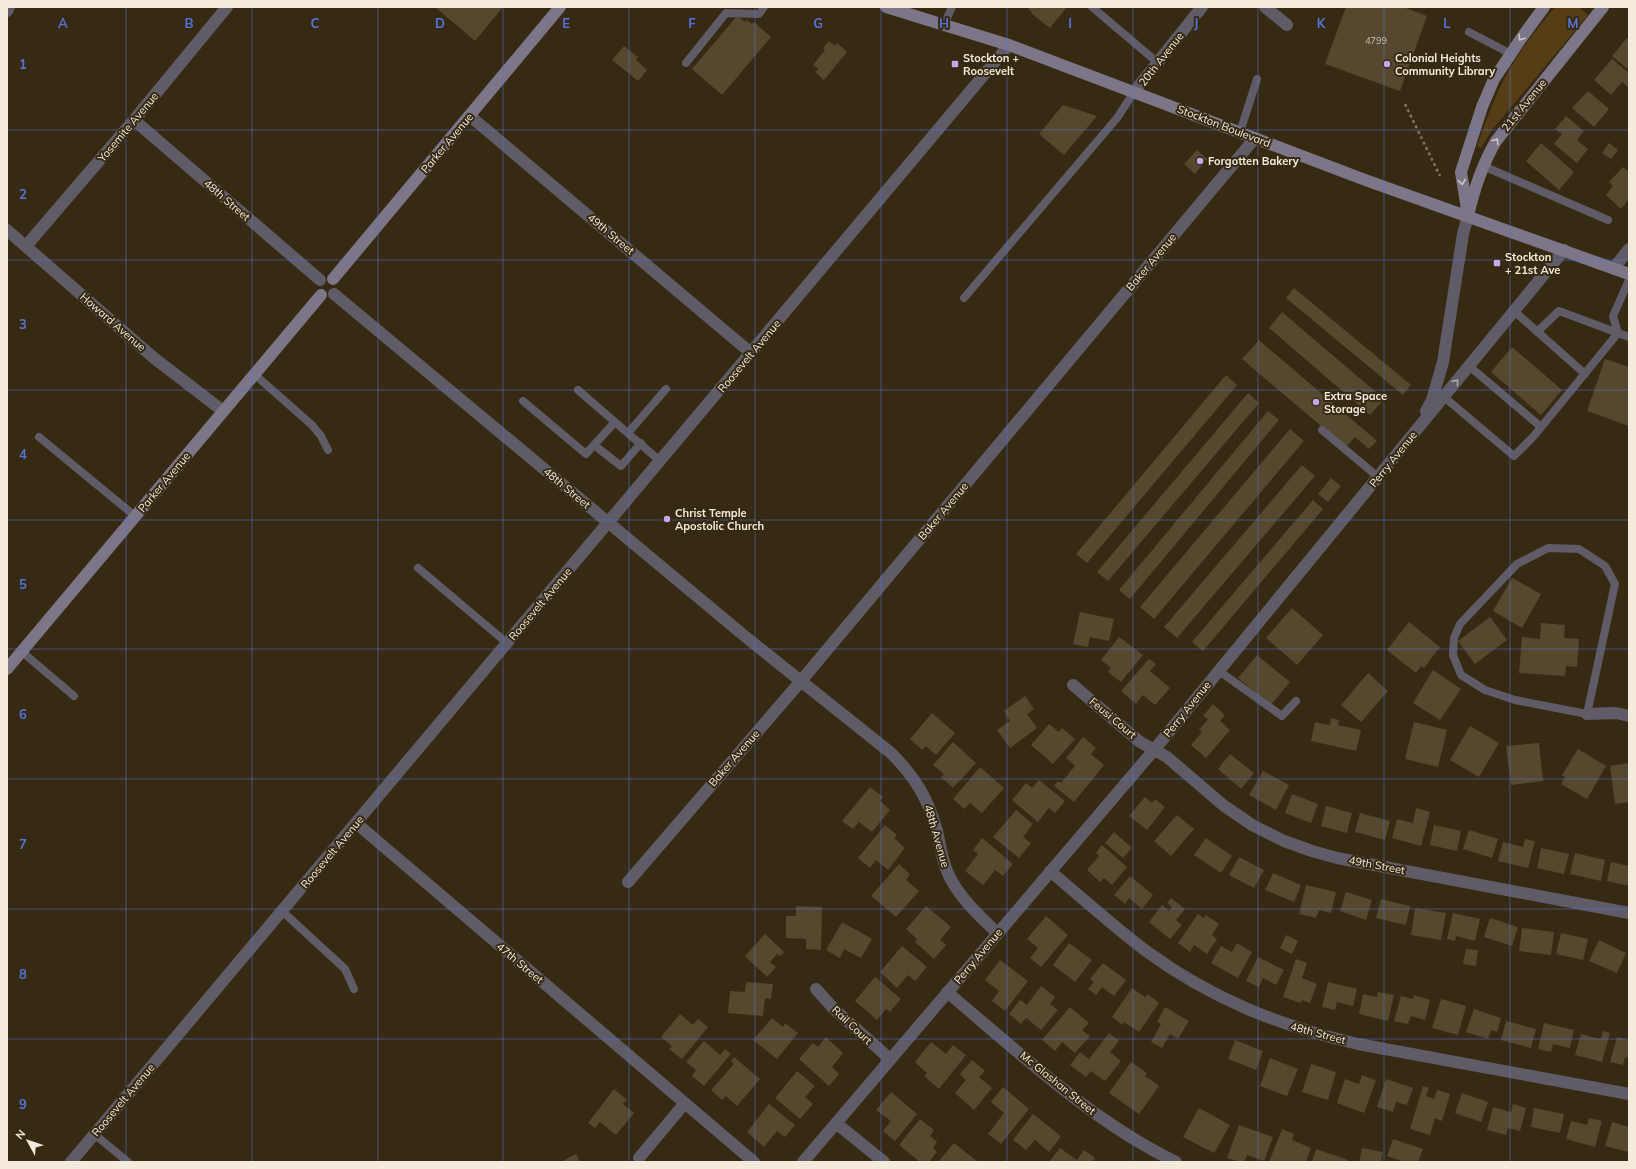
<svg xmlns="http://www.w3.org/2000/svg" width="1636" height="1169" font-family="Mulish,sans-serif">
  <rect width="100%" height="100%" fill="#372a12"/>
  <path fill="#553e15" d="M1555,7H1579L1588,15L1492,130L1481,148L1477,146C1486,121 1495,95 1508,72C1521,48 1538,28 1555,7Z"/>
  <path fill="#56482f" d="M435,7H503L475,41Z
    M1027,7H1067L1050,28L1031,13L1032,12Z
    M1346,7H1403L1427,16L1400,91L1325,64Z
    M737,16L745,22L746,20L752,24L754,22L771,37L722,95L692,69Z
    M1627,38L1629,40V70L1612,56Z
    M829,41L835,46L837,43L847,52L824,80L815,72L818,69L813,65L825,50L823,48Z
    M624,46L638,57L636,60L647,70L638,81L612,60Z
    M1612,59L1629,73V88L1622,82L1611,95L1594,80Z
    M1588,91L1609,109L1594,127L1572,108Z
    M1063,105L1097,116L1064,155L1039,134Z
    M1566,116L1584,131L1577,140L1588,149L1577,163L1554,144L1562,134L1555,129Z
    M1541,143L1574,172L1559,190L1526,161Z
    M1609,143L1618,150L1611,159L1602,153Z
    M1197,150L1207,159L1195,174L1184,164Z
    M1623,167L1629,172V199L1621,209L1606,195L1613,186L1609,182Z
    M1294,288L1411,385L1403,395L1286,298Z
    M1282,312L1384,399L1370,415L1269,328Z
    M1259,340L1377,441L1369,449L1355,437L1346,447L1242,359Z
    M1512,347L1562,390L1541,415L1491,372Z
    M1605,359L1629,367V426L1587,411Z
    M1226,375L1237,385L1087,563L1076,554Z
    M1248,393L1259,403L1108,581L1097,572Z
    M1268,411L1279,420L1130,599L1119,590Z
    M1290,429L1304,441L1154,619L1140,607Z
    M1302,465L1315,476L1177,638L1164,627Z
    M1331,478L1341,486L1328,502L1318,494Z
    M1313,500L1323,509L1203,651L1192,642Z
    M1512,578L1541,594L1522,628L1493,611Z
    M1292,608L1323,635L1297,665L1266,638Z
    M1080,612L1114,619L1109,641L1090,637L1088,647L1073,644Z
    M1490,617L1507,640L1475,664L1458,641Z
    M1409,622L1440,647L1424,668L1421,666L1416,673L1387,650Z
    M1541,623L1565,625L1564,638L1579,639L1577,667L1566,666L1565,676L1519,673L1522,637L1540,639Z
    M1119,637L1143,655L1121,682L1108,672L1111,668L1101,660Z
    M1257,655L1290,682L1271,705L1238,678Z
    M1149,659L1156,664L1150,671L1170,688L1155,705L1143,695L1136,704L1121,691Z
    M1433,670L1461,689L1440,720L1413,703Z
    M1368,673L1388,691L1361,722L1341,705Z
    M1025,696L1034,709L1027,714L1037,728L1010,748L997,730L1010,721L1004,711Z
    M1213,704L1225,715L1220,721L1230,730L1206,758L1191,745L1202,732L1199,730L1208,719L1203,716Z
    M932,713L955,733L936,755L926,746L922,750L910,739Z
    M1331,718L1339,720L1338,725L1361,730L1356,751L1311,741L1315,722L1330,725Z
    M1414,722L1447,730L1438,767L1405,759Z
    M1049,724L1059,732L1062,728L1075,739L1053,764L1031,745Z
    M1470,726L1499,743L1479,777L1450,760Z
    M1083,737L1096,748L1091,754L1104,765L1074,802L1054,786L1058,781L1061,783L1075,766L1066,758Z
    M953,742L976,763L953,788L941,777L944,774L933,765Z
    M1539,743L1543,781L1511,785L1506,746Z
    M1578,749L1606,766L1587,799L1561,784L1565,777L1562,775Z
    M1230,754L1254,773L1241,789L1218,769Z
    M1629,763V802L1615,804L1610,766Z
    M980,767L1004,788L982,813L970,803L964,809L953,799Z
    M1263,771L1289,785L1276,810L1249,795Z
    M1039,780L1065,801L1055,813L1049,808L1038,822L1012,800L1026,783L1032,788Z
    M870,787L883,797L880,801L890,810L872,832L859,822L853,829L842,821Z
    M1292,794L1318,804L1311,823L1285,813Z
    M1145,797L1152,803L1155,799L1165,807L1147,830L1129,816Z
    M1326,806L1352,813L1347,833L1321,826Z
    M1416,808L1430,812L1421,846L1392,838L1397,819L1413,823Z
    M1016,810L1033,824L1023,837L1031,843L1019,858L993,837Z
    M1360,813L1390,821L1385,840L1355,832Z
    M1177,815L1194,829L1171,856L1154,841Z
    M885,825L897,835L894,838L905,848L888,870L876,860L870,868L858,858Z
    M1434,825L1461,831L1457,851L1430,845Z
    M1469,830L1498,839L1492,858L1463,849Z
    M1114,832L1132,848L1123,858L1105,843Z
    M982,838L1013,864L1003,876L995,870L983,885L965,871L978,854L973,850Z
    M1206,838L1232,856L1221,873L1194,855Z
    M1525,839L1535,841L1528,868L1498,861L1503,842L1523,847Z
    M1102,845L1127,867L1112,885L1104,878L1100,882L1087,870L1099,856L1096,853Z
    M1541,848L1569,854L1564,874L1537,868Z
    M1575,853L1605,860L1601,881L1570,874Z
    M1239,857L1264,870L1254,888L1229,875Z
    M1611,862L1629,866V886L1607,881Z
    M899,864L910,874L906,880L919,891L896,917L871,896Z
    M1273,873L1301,885L1294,902L1265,890Z
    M1130,876L1153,895L1142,909L1129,898L1125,904L1114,895Z
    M1306,885L1336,892L1331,913L1319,910L1316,918L1299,914Z
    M1346,892L1372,900L1366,920L1340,911Z
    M1171,898L1185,909L1176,920L1182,925L1170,939L1149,922L1162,905L1169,911L1172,907L1167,903Z
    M1381,899L1410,906L1406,925L1376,918Z
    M796,906L822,907L821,950L806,949V939L786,938V916H796Z
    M926,906L951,927L940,940L946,945L934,959L915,942L917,939L906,929Z
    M1415,908L1446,913L1441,940L1411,935Z
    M1453,913L1480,919L1475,941L1456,936L1455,941L1447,939Z
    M1198,914L1204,918L1206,915L1219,924L1212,935L1217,939L1207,954L1194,945L1190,952L1178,943Z
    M1046,916L1068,935L1041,967L1030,958L1038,948L1027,939Z
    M1490,918L1518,927L1512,946L1484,937Z
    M842,922L872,939L861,958L844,949L840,958L826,950Z
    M1522,928L1554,932L1551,955L1519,951Z
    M1561,933L1588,939L1583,960L1556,954Z
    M765,934L784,952L780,956L777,954L770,962L776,967L767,977L745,956Z
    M1286,935L1298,941L1292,954L1280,948Z
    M1599,940L1626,953L1617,973L1589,961Z
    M1069,943L1092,960L1075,982L1053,965Z
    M1237,943L1252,952L1238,978L1211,963L1221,946L1232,952Z
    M902,946L927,967L915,981L908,975L897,988L880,972Z
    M1466,949L1478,950L1476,966L1463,964Z
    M1258,957L1284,970L1276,985L1263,978L1259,987L1246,981Z
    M1296,959L1307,963L1302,978L1317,984L1310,1003L1302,1000L1301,1003L1283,997Z
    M1000,960L1028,981L1005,1011L992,1001L999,991L985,980Z
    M1103,963L1126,980L1114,996L1102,987L1096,995L1088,989L1094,982L1090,979Z
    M875,977L901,999L890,1012L886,1009L877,1020L855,1001Z
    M746,982L773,984L771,999L765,998L763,1016L728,1013L730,991L745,992Z
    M1328,982L1357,989L1353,1006L1337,1002L1335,1010L1322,1007Z
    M1041,986L1055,997L1050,1004L1058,1010L1041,1030L1026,1018L1021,1024L1009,1014L1020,1000L1027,1005Z
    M1132,988L1145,997L1148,994L1159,1003L1139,1032L1124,1022L1122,1025L1112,1017Z
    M1378,992L1394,995L1388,1021L1359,1014L1363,994L1377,997Z
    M1414,995L1430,1000L1425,1020L1411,1016L1408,1024L1394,1021L1401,996L1413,999Z
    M1441,999L1466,1006L1458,1035L1432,1028Z
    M1070,1007L1089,1023L1082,1030L1090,1036L1075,1053L1062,1042L1055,1051L1042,1040Z
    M1165,1007L1189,1021L1178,1039L1170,1034L1162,1048L1151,1042L1161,1024L1157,1022Z
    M1474,1009L1501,1018L1497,1032L1491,1030L1488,1039L1466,1032Z
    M680,1014L693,1025L698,1019L708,1027L682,1059L669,1049L672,1046L661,1037Z
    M772,1018L783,1027L785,1023L798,1033L777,1059L753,1040Z
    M1506,1021L1536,1029L1531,1048L1501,1040Z
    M1544,1023L1574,1030L1570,1048L1553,1044L1551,1052L1538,1049Z
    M1603,1031L1610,1033L1602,1062L1575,1055L1581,1034L1601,1039Z
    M1109,1033L1119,1041L1110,1052L1121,1061L1105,1081L1091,1071L1086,1077L1070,1065L1080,1052L1089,1059Z
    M826,1037L843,1053L832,1067L839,1074L829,1086L799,1059L813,1043L818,1047Z
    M1617,1037L1629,1040V1058L1625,1057L1623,1065L1610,1062Z
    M1235,1040L1263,1051L1256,1070L1228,1059Z
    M704,1041L720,1055L725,1049L731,1054L704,1086L692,1076L696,1070L686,1062Z
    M931,1042L946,1054L953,1045L966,1055L939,1089L924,1076L927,1073L915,1062Z
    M734,1057L760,1079L737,1106L726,1096L722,1100L711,1090L734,1064L731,1061Z
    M1270,1058L1298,1069L1287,1096L1260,1086Z
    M972,1060L985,1071L979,1077L992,1088L974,1110L955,1093L966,1080L960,1074Z
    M1131,1062L1147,1073L1145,1076L1159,1086L1139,1114L1109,1093Z
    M1311,1064L1336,1072L1328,1100L1302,1092Z
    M797,1071L815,1086L805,1097L813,1104L800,1119L775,1098Z
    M1362,1075L1376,1080L1364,1113L1337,1103L1345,1079L1359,1084Z
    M1386,1079L1413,1088L1407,1105L1396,1102L1393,1112L1377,1107Z
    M1423,1086L1429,1088L1426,1096L1434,1099L1437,1090L1450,1094L1442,1121L1435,1118L1430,1135L1410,1129Z
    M1003,1087L1029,1109L1001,1144L988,1134L1004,1113L991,1102Z
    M614,1089L627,1100L623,1104L634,1113L616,1135L600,1122L595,1128L588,1123Z
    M891,1092L917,1114L895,1141L883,1131L891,1121L876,1110Z
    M1462,1093L1488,1102L1481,1122L1455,1113Z
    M769,1104L795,1125L785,1137L777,1131L764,1147L747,1132Z
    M1513,1104L1526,1108L1520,1131L1508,1128L1506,1135L1487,1130L1493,1107L1511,1112Z
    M1199,1108L1230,1125L1214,1153L1183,1137Z
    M1534,1108L1564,1114L1560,1133L1531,1127Z
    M1033,1114L1061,1136L1049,1152L1035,1140L1026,1150L1013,1140Z
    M1589,1118L1602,1121L1595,1147L1566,1139L1571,1121L1587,1125Z
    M920,1119L934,1130L930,1136L937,1142L933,1148L937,1152L929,1162H920L899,1145Z
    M1612,1122L1629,1127V1152L1605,1146Z
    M1239,1125L1273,1137L1264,1161L1247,1155L1244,1162H1240L1227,1158Z
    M1282,1129L1294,1134L1292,1140L1311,1148L1306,1162H1269Z
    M1393,1139L1423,1149L1418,1162H1405L1387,1156Z
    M954,1143L978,1162H938Z
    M1060,1148L1077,1160L1084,1150L1095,1158L1092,1162H1049Z
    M1362,1148L1383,1152L1381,1162H1359Z
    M1316,1149L1348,1160V1162H1312Z
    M576,1154L580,1162H561Z"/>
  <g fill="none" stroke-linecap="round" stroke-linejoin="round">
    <path stroke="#7e735f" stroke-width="2.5" stroke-dasharray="3 3" stroke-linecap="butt" d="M1405,104L1440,176"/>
    <path stroke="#605c67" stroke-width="8" d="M1092,7L1157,62
      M944,25L952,7
      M1469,32L1511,54
      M686,63L726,13L759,14L764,7
      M1240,132L1257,79
      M1483,166L1608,220
      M964,298L1117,118L1134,92
      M1514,311L1585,374
      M1537,332L1559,311L1629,337
      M1469,366L1541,427
      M254,374L312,425L321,436L328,450
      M578,390L660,461
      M1444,397L1514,456L1533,437L1618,333L1613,316L1629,280
      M523,401L586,454L594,445L621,466L641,443
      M1322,430L1378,477
      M628,433L666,389
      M39,437L135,516
      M594,445L615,422
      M1548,548L1579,549L1605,566L1615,584L1587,714L1515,700L1485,690L1461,675L1453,655L1454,638L1460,624L1517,564Z
      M418,568L507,643
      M21,651L74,696
      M1219,671L1282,716L1296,701
      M282,911L345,969L354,989
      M94,1134L128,1162"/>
    <path stroke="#605c67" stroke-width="12" d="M1265,7L1287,25
      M7,11L9,7
      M1134,92L1202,7
      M470,116L751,353
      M134,120L320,280
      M7,230L154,358L223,411
      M26,246L134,120L227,7
      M1614,268L1629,249
      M334,294L747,638L891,753C915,777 928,798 937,831C941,849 943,867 953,883C964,902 982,918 997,933
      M1426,411L1432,400L1443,362L1463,234L1468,216
      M1073,685L1140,742L1167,757L1223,805L1252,825L1284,841L1312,851L1337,858L1629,913
      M1587,714L1616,713L1629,716
      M356,823L754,1162
      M1050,871C1082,898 1113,926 1146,951C1212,999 1279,1026 1358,1044L1629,1094
      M628,882L801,681L1255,138
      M816,989L834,1009L890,1059
      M947,992C1019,1052 1091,1121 1176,1162
      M836,1123L884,1162
      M639,1158L685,1103
      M71,1162L1009,45
      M803,1162L1154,750L1564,250"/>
    <path stroke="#7c7688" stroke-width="12" d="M886,7L1009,45L1368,181L1629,274
      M1467,209L1461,172L1482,107L1494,79L1520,40L1544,7
      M1468,216C1474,189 1482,165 1496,141L1603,7
      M333,279L560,7
      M7,669L321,295"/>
  </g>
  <defs><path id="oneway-chevron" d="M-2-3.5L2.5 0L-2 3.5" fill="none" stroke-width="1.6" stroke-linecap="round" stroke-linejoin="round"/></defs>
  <g stroke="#d0c8c4">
    <use href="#oneway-chevron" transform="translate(1521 38) rotate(124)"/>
    <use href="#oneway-chevron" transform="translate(1496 141) rotate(-57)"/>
    <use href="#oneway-chevron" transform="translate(1462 182) rotate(81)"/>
  </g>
  <use stroke="#aaa4a2" href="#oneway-chevron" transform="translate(1456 382) rotate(-51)"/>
  <path fill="none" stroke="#5375d9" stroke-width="1" stroke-opacity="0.55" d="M126,7V1162M252,7V1162M378,7V1162M503,7V1162M629,7V1162M755,7V1162M881,7V1162M1007,7V1162M1133,7V1162M1258,7V1162M1384,7V1162M1510,7V1162M7,130H1629M7,260H1629M7,390H1629M7,520H1629M7,649H1629M7,779H1629M7,909H1629M7,1039H1629"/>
  <g fill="#c4a7f1" stroke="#372a12" stroke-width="1.5">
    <rect x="951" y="60" width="8" height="8" rx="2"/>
    <circle cx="1387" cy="64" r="4"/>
    <circle cx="1200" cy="161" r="4"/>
    <rect x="1493" y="259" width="8" height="8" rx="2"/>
    <circle cx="1316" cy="402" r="4"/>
    <circle cx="667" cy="519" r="4"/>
  </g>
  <g text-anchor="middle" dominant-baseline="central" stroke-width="4" stroke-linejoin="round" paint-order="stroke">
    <g font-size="9" fill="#ccc2b2">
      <text x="1376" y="40">4799</text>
    </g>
    <g font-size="11" font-weight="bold" fill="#f4ebdd" stroke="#372a12" text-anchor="start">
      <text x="963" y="58">Stockton +<tspan x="963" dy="13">Roosevelt</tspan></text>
      <text x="1395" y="58">Colonial Heights<tspan x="1395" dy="13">Community Library</tspan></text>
      <text x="1208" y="161">Forgotten Bakery</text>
      <text x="1505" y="257">Stockton<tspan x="1505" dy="13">+ 21st Ave</tspan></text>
      <text x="1324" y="396">Extra Space<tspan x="1324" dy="13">Storage</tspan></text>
      <text x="675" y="513">Christ Temple<tspan x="675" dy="13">Apostolic Church</tspan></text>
    </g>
    <g font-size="11" fill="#f4ebdd" stroke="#372a12">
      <text transform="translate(1161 59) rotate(-52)">20th Avenue</text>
      <text transform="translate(1524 105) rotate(-51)">21st Avenue</text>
      <text transform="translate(1224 126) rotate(21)">Stockton Boulevard</text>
      <text transform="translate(128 127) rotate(-50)">Yosemite Avenue</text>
      <text transform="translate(447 143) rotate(-50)">Parker Avenue</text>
      <text transform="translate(227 200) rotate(41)">48th Street</text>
      <text transform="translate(611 234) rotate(40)">49th Street</text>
      <text transform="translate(1151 262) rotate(-50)">Baker Avenue</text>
      <text transform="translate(113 322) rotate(41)">Howard Avenue</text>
      <text transform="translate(749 356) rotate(-50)">Roosevelt Avenue</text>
      <text transform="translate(1393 459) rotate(-51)">Perry Avenue</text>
      <text transform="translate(164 482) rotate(-50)">Parker Avenue</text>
      <text transform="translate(567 488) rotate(40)">48th Street</text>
      <text transform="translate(943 511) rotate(-50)">Baker Avenue</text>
      <text transform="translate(540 604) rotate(-50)">Roosevelt Avenue</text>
      <text transform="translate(1187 709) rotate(-51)">Perry Avenue</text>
      <text transform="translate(1113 718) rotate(40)">Feusi Court</text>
      <text transform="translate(734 758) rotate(-49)">Baker Avenue</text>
      <text transform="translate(937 836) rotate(74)">48th Avenue</text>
      <text transform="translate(332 852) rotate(-50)">Roosevelt Avenue</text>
      <text transform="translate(1377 865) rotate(11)">49th Street</text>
      <text transform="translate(978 956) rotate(-50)">Perry Avenue</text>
      <text transform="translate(520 963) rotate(40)">47th Street</text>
      <text transform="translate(852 1025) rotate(43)">Rail Court</text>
      <text transform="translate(1318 1033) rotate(15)">48th Street</text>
      <text transform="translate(1058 1083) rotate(39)">Mc Glashan Street</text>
      <text transform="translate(123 1100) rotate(-50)">Roosevelt Avenue</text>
    </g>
  </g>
  <g font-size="13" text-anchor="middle" font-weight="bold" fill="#5375d9" stroke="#372a12" stroke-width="4" stroke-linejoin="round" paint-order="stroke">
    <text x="63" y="28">A</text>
    <text x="189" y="28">B</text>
    <text x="315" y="28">C</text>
    <text x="440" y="28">D</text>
    <text x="566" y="28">E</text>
    <text x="692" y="28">F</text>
    <text x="818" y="28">G</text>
    <text x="944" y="28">H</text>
    <text x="1070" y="28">I</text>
    <text x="1196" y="28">J</text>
    <text x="1321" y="28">K</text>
    <text x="1447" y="28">L</text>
    <text x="1573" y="28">M</text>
    <text x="23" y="69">1</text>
    <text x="23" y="199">2</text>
    <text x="23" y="329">3</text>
    <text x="23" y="459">4</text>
    <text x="23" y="589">5</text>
    <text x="23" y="719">6</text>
    <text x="23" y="849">7</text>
    <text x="23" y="979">8</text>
    <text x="23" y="1109">9</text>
  </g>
  <rect width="1636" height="1169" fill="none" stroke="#f4ebdd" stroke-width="16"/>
  <g transform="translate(28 1141) rotate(310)" stroke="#372a12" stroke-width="3" paint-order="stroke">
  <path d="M0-3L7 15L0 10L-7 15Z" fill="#f4ebdd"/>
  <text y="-6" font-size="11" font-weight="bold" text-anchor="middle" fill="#f4ebdd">N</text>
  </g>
</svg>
